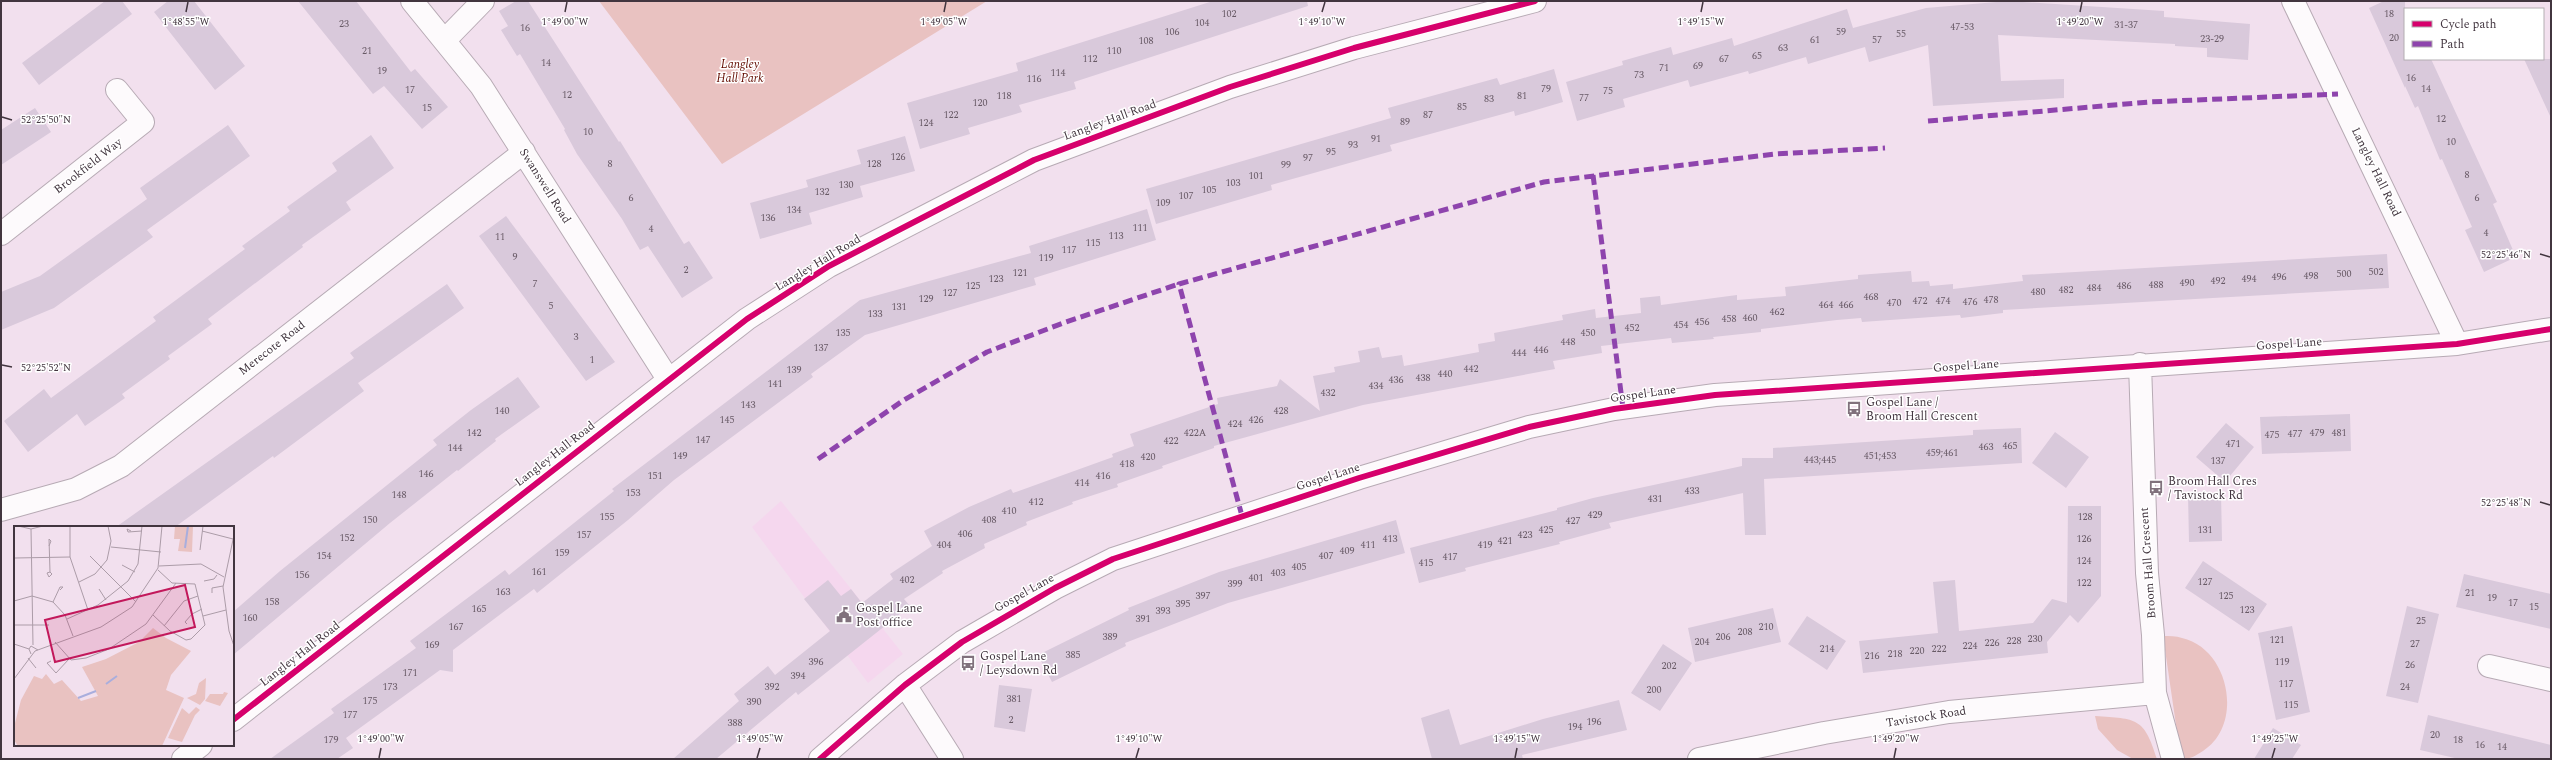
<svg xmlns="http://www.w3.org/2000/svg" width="2552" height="760" font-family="Spectral,serif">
  <rect width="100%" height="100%" fill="#f2e0ee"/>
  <path fill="#f5d7ee" d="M781,501L903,654L868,683L752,527Z"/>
  <path fill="#e9c2c1" d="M599,1H987L722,164Z
    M2163,636C2169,636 2176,636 2182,638C2230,649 2244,725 2203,751C2195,756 2191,759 2181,759Z
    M2095,716C2137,719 2144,717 2157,759H2133L2117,750L2098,729Z"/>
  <path fill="#d9c9db" d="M105,1H122L132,14L39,85L22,63Z
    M168,1H194L245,66L215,90L154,12Z
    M298,1H356L411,72L415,69L448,107L422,129L384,86L373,94Z
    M516,1H528L619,142L620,141L684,244L689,241L713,278L682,298L648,246L640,250L622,219L577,154L564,130L565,129L520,54L517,56L501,30L508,26L499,11Z
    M1213,1H1307L1308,6L1074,82L1076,89L1019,105L1022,112L968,128L970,134L920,149L907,103L1018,71L1016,63Z
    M2008,1L2164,11V17L2250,24L2248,60L2207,57V48L2175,46V44L1998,35L2001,81L2064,79V98L1933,106L1928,45L1869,62L1865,47L1808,64L1806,57L1749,74L1748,71L1690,87L1688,80L1623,99L1625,107L1577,121L1566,82L1623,65L1622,61L1671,47L1673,55L1732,38L1734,46L1847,9L1853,28L1926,8Z
    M2384,1H2405V59H2431L2497,202L2493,204L2516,257L2484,272L2465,230L2472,227L2442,159L2440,160L2418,106L2415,108L2405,86V88L2369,8Z
    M2524,59H2551V118Z
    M1554,69L1563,102L1515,116L1514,111L1390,145L1392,151L1271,185L1272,190L1156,224L1146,189L1391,118L1388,108L1497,78L1500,85Z
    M35,108L51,132L1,165V130Z
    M228,125L250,156L147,230L153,237L54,308L1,330V292L40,276L147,199L140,188Z
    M371,135L394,168L346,202L351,210L302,245L303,247L208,319L212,324L168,356L170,359L122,394L125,398L85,426L77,414L28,452L4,421L44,389L51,398L156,321L153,317L245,249L242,246L290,211L287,207L337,171L332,163Z
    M905,136L915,171L860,186L863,197L809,213L812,224L760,239L750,203L808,187L806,180L861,164L857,150Z
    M1147,209L1156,240L1034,278L1036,285L865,335L811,374L813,377L674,480L628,520L537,593L534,589L453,650V672L440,670L346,738L353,748L337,759H270L334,713L331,709L416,648L410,641L505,570L509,575L614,491L612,489L860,300L1031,253L1029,246Z
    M506,216L615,362L586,381L479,236Z
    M2387,254L2389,288L2003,310V313L1961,318L1960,315L1862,322L1861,318L1837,320L1761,329V332L1713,337L1714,339L1672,343L1671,338L1601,346L1602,353L1553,361L1555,369L1363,405L1214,446V448L1162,466L1163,468L1117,484L1118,487L1072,502L1073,504L1026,522L1027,525L984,544L985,548L942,571L943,573L904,599L910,606L798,695L796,692L716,759H673L739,701L734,694L768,666L775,675L830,631L804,599L828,580L841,596L851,589L862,603L893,579L890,574L932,546L924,531L969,507L1011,489L1013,493L1113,457L1112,454L1134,446L1130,434L1218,404L1217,398L1277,386L1280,379L1320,411L1313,376L1335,372L1334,367L1360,362L1358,351L1379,347L1382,358L1402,355L1404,366L1479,352L1478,344L1495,341L1494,333L1563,320L1562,315L1595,309L1596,318L1641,313L1640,298L1660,296L1661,305L1737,295V300L1786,296L1785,287L1858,279V275L1911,271L1912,282L1929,281L1930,286L1953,284V289L2023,281L2022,275Z
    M447,284L464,308L358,383L364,391L274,458L273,456L175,527H116L354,358L350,353Z
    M518,377L540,407L495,439L496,441L458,471L457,470L390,523L233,655V612L280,571L437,445L433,440L471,410Z
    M2350,414L2351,451L2262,454L2260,417Z
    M2226,423L2254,447L2225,482L2196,457Z
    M2021,428L2022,463L1764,479L1766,535H1745L1743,493L1609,523L1611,528L1559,542L1560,544L1465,568L1466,571L1419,583L1410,548L1557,510V508L1593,498L1742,466V458H1773V448L1973,435V430Z
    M2055,432L2089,457L2066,488L2032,463Z
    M2221,493L2222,541L2189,542L2188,494Z
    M2068,506H2101V596L2078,623L2070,615L2047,642L2048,653L1863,673L1859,641L1938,633L1933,582L1955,580L1959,631L2033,623L2052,599L2067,603Z
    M1396,520L1405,553L1228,603L1125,643L1126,646L1052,682L1038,655L1129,610L1128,608L1219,572Z
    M2203,561L2267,604L2249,631L2185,588Z
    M2464,574L2551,594V629L2456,607Z
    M2407,606L2439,614L2418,703L2386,696Z
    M1773,608L1781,642L1695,662L1688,628Z
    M1807,616L1846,641L1827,670L1788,644Z
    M2292,626L2310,712L2276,720L2258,633Z
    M1663,644L1692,663L1660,711L1631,693Z
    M999,685L1032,689L1025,732L994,727Z
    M1619,700L1627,730L1522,755L1523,759H1432L1421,718L1449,709L1460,745L1543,719Z
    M2428,715L2551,745V759H2459L2420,750Z
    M2273,728L2301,745L2292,759H2254Z"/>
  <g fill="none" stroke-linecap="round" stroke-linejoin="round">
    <defs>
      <path id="minor" d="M412,1L481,86L668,379
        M2293,1L2457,344
        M445,40L483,1
        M1,234L143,122L117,90
        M2140,364L2147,573L2153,635L2155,693L2173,759
        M1,510L76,489L121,466L524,152
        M2489,666L2551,680
        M905,685L952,759
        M233,720L747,319L829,266L1034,160L1230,87L1354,48L1535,1
        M183,759L201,745
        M820,759L905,685L962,642L1055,588L1113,559L1359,478L1529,427L1614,409L1715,395L2457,344L2551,329
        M1699,759L1824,733L1949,712L2155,693"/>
    </defs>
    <use href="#minor" stroke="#b7aab4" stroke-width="24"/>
    <use href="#minor" stroke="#fdfafc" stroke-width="22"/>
    <path stroke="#8e44ad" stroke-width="5" stroke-dasharray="10 5" stroke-linecap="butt" d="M1928,121L2149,102L2338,94
      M1593,175L1623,408
      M818,459L904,400L987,352L1066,322L1179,284
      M1242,516L1179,284L1544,182L1775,154L1885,148"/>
    <defs>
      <path id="cycleway" d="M233,720L747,319L829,266L1034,160L1230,87L1354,48L1535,1
        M820,759L905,685L962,642L1055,588L1113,559L1359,478L1529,427L1614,409L1715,395L2457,344L2551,329"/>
    </defs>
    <use href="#cycleway" stroke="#fff" stroke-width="8"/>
    <use href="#cycleway" stroke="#d6006c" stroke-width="6"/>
  </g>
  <path fill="none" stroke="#42353f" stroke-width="1.5" d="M186,12L188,2M565,12L567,2M944,12L946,2M1322,12L1325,2M1701,12L1703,2M2080,12L2082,2M2,117L12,120M2540,254L2550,257M2,365L12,367M2540,502L2550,505M379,758L381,748M757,758L760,748M1136,758L1139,748M1515,758L1517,748M1894,758L1896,748M2272,758L2275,748"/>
  <defs>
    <symbol id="bus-bare" viewBox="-9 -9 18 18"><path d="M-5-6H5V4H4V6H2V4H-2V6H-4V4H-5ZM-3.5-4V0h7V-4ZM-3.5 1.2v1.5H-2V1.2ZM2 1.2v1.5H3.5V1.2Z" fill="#80717c" stroke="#fff" stroke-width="2.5" paint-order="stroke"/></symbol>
    <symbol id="civic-bare" viewBox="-9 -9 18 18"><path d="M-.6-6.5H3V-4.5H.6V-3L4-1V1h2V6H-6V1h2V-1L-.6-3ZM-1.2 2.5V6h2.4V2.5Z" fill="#80717c" stroke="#fff" stroke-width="2.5" paint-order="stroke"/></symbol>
  </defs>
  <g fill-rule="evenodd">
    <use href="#bus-bare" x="1843" y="398" width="22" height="22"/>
    <use href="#bus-bare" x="2145" y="477" width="22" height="22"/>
    <use href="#civic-bare" x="833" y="604" width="22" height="22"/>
    <use href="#bus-bare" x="957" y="652" width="22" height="22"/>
  </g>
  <g text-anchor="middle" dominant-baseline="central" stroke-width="3" stroke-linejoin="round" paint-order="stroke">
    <g font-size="10" fill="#685a66">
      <text x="1229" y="14">102</text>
      <text x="2389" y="14">18</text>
      <text x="1202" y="23">104</text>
      <text x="344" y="24">23</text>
      <text x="2126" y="25">31-37</text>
      <text x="1962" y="27">47-53</text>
      <text x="525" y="28">16</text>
      <text x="1172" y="32">106</text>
      <text x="1841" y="32">59</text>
      <text x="1901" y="34">55</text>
      <text x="2394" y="38">20</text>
      <text x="2212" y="39">23-29</text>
      <text x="1815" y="40">61</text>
      <text x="1877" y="40">57</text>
      <text x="1146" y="41">108</text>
      <text x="1783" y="48">63</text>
      <text x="367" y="51">21</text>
      <text x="1114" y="51">110</text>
      <text x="1757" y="56">65</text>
      <text x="1090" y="59">112</text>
      <text x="1724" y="59">67</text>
      <text x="546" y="63">14</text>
      <text x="1698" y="66">69</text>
      <text x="1664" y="68">71</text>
      <text x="382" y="71">19</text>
      <text x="1058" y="73">114</text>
      <text x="1639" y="75">73</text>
      <text x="2411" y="78">16</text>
      <text x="1034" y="79">116</text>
      <text x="1546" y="89">79</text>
      <text x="2426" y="89">14</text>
      <text x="410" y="90">17</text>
      <text x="1608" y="91">75</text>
      <text x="567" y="95">12</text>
      <text x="1004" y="96">118</text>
      <text x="1522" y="96">81</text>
      <text x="1584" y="98">77</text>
      <text x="1489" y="99">83</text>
      <text x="980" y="103">120</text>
      <text x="1462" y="107">85</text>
      <text x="427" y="108">15</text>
      <text x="951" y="115">122</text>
      <text x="1428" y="115">87</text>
      <text x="2441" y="119">12</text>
      <text x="1405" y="122">89</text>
      <text x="926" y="123">124</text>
      <text x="588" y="132">10</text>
      <text x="1376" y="139">91</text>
      <text x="2451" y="142">10</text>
      <text x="1353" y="145">93</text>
      <text x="1331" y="152">95</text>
      <text x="898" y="157">126</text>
      <text x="1308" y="158">97</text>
      <text x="610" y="164">8</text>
      <text x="874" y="164">128</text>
      <text x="1286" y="165">99</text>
      <text x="2467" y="175">8</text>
      <text x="1256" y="176">101</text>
      <text x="1233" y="183">103</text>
      <text x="846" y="185">130</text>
      <text x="1209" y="190">105</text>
      <text x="822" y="192">132</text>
      <text x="1186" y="196">107</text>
      <text x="631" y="198">6</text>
      <text x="2477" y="198">6</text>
      <text x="1163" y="203">109</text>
      <text x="794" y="210">134</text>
      <text x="768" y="218">136</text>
      <text x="1140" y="228">111</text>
      <text x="651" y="229">4</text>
      <text x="2486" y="233">4</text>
      <text x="1116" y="236">113</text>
      <text x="500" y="237">11</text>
      <text x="1093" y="243">115</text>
      <text x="1069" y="250">117</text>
      <text x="515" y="257">9</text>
      <text x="1046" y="258">119</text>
      <text x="686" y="270">2</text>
      <text x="2376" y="272">502</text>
      <text x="1020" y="273">121</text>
      <text x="2344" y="274">500</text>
      <text x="2311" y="276">498</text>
      <text x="2279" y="277">496</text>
      <text x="996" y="279">123</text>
      <text x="2249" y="279">494</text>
      <text x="2218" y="281">492</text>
      <text x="2187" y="283">490</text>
      <text x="535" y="284">7</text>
      <text x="2156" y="285">488</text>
      <text x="973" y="286">125</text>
      <text x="2124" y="286">486</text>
      <text x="2094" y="288">484</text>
      <text x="2066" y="290">482</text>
      <text x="2038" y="292">480</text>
      <text x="950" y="293">127</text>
      <text x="1871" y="297">468</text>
      <text x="926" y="299">129</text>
      <text x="1991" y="300">478</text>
      <text x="1920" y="301">472</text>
      <text x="1943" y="301">474</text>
      <text x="1970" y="302">476</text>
      <text x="1894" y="303">470</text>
      <text x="1826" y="305">464</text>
      <text x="1846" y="305">466</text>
      <text x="551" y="306">5</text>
      <text x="899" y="307">131</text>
      <text x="1777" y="312">462</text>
      <text x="875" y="314">133</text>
      <text x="1750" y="318">460</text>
      <text x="1729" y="319">458</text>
      <text x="1702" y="322">456</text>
      <text x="1681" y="325">454</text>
      <text x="1632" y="328">452</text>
      <text x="843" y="333">135</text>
      <text x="1588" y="333">450</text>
      <text x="576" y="337">3</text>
      <text x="1568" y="342">448</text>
      <text x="821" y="348">137</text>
      <text x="1541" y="350">446</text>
      <text x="1519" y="353">444</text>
      <text x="592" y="360">1</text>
      <text x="1471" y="369">442</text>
      <text x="794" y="370">139</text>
      <text x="1445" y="374">440</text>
      <text x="1423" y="378">438</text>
      <text x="1396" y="380">436</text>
      <text x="775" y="384">141</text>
      <text x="1376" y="386">434</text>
      <text x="1328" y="393">432</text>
      <text x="748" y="405">143</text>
      <text x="502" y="411">140</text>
      <text x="1281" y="411">428</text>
      <text x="727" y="420">145</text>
      <text x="1256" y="420">426</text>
      <text x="1235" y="424">424</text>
      <text x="474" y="433">142</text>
      <text x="1195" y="433">422A</text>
      <text x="2317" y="433">479</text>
      <text x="2339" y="433">481</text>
      <text x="2295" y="434">477</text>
      <text x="2272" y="435">475</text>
      <text x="703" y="440">147</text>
      <text x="1171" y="441">422</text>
      <text x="2233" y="444">471</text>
      <text x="2010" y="446">465</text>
      <text x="1986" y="447">463</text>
      <text x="455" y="448">144</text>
      <text x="1942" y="453">459;461</text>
      <text x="680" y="456">149</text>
      <text x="1880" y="456">451;453</text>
      <text x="1148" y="457">420</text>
      <text x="1820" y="460">443;445</text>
      <text x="2218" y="461">137</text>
      <text x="1127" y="464">418</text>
      <text x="426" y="474">146</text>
      <text x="655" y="476">151</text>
      <text x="1103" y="476">416</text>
      <text x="1082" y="483">414</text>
      <text x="1692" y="491">433</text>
      <text x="633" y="493">153</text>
      <text x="399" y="495">148</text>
      <text x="1655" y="499">431</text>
      <text x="1036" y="502">412</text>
      <text x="1009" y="511">410</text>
      <text x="1595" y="515">429</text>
      <text x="607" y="517">155</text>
      <text x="2085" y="517">128</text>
      <text x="370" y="520">150</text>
      <text x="989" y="520">408</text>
      <text x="1573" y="521">427</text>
      <text x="1546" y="530">425</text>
      <text x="2205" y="530">131</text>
      <text x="965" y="534">406</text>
      <text x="584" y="535">157</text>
      <text x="1525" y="535">423</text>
      <text x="347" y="538">152</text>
      <text x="1390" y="539">413</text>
      <text x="2084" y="539">126</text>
      <text x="1505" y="541">421</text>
      <text x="944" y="545">404</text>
      <text x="1368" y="545">411</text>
      <text x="1485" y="545">419</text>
      <text x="1347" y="551">409</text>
      <text x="562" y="553">159</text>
      <text x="324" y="556">154</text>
      <text x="1326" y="556">407</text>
      <text x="1450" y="557">417</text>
      <text x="2084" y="561">124</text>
      <text x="1426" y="563">415</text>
      <text x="1299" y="567">405</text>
      <text x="539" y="572">161</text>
      <text x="1278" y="573">403</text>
      <text x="302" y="575">156</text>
      <text x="1256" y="578">401</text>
      <text x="907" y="580">402</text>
      <text x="2205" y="582">127</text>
      <text x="2084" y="583">122</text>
      <text x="1235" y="584">399</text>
      <text x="503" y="592">163</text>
      <text x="2470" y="593">21</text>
      <text x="1203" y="596">397</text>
      <text x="2226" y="596">125</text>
      <text x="2492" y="598">19</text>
      <text x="272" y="602">158</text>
      <text x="2513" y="603">17</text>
      <text x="1183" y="604">395</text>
      <text x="2534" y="607">15</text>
      <text x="479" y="609">165</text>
      <text x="2247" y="610">123</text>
      <text x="1163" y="611">393</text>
      <text x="250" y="618">160</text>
      <text x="1143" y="619">391</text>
      <text x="2421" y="621">25</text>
      <text x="456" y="627">167</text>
      <text x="1766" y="627">210</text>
      <text x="1745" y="632">208</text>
      <text x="1110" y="637">389</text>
      <text x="1723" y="637">206</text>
      <text x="2035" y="639">230</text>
      <text x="2277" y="640">121</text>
      <text x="2014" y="641">228</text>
      <text x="1702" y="642">204</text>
      <text x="1992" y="643">226</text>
      <text x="2415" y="644">27</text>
      <text x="432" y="645">169</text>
      <text x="1970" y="646">224</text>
      <text x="1827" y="649">214</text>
      <text x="1939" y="649">222</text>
      <text x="1917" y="651">220</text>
      <text x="1895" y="654">218</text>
      <text x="1073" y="655">385</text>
      <text x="1872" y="656">216</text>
      <text x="816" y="662">396</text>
      <text x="2282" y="662">119</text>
      <text x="2410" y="665">26</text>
      <text x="1669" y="666">202</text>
      <text x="410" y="673">171</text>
      <text x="798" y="676">394</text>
      <text x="2286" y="684">117</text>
      <text x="390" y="687">173</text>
      <text x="772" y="687">392</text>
      <text x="2405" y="687">24</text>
      <text x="1654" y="690">200</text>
      <text x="1014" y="699">381</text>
      <text x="370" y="701">175</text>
      <text x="754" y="702">390</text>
      <text x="2291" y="705">115</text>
      <text x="350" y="715">177</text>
      <text x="1011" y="720">2</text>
      <text x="1594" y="722">196</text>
      <text x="735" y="723">388</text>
      <text x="1575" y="727">194</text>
      <text x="2435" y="735">20</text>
      <text x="331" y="740">179</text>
      <text x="2458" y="740">18</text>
      <text x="2480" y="745">16</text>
      <text x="2502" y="747">14</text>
    </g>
    <g font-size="12" font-style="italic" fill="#630c00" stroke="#fff">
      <text x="740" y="64">Langley<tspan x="740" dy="14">Hall Park</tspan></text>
    </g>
    <g font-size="12" fill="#42353f" stroke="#fff">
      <text transform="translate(1110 120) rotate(-20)">Langley Hall Road</text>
      <text transform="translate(88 166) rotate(-38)">Brookfield Way</text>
      <text transform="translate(2376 172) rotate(64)">Langley Hall Road</text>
      <text transform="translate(545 186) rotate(58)">Swanswell Road</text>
      <text transform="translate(818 263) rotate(-31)">Langley Hall Road</text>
      <text transform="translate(2289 344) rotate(-4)">Gospel Lane</text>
      <text transform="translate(272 348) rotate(-38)">Merecote Road</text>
      <text transform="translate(1966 366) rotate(-4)">Gospel Lane</text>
      <text transform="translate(1643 394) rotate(-8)">Gospel Lane</text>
      <text transform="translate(555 454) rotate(-38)">Langley Hall Road</text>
      <text transform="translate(1328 477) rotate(-18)">Gospel Lane</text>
      <text transform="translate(2148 563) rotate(-94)">Broom Hall Crescent</text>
      <text transform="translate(1024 593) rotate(-29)">Gospel Lane</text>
      <text transform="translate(300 654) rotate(-38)">Langley Hall Road</text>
      <text transform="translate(1926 717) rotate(-9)">Tavistock Road</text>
    </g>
    <g font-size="12" fill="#42353f" stroke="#fff" text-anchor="start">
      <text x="1866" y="402">Gospel Lane /<tspan x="1866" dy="14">Broom Hall Crescent</tspan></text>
      <text x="2168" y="481">Broom Hall Cres<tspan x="2168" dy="14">/ Tavistock Rd</tspan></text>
      <text x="856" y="608">Gospel Lane<tspan x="856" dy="14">Post office</tspan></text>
      <text x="980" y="656">Gospel Lane<tspan x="980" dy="14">/ Leysdown Rd</tspan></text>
    </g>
  </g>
  <g transform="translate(14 526)">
    <rect width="220" height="220" fill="#f2e0ee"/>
    <path d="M161,0H179L178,26L164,25L166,13H160ZM139,102L152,112L177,125L157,149L152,164L170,172L148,220H4L0,214V201L7,174L20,150L28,153L32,148L40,158L48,154L67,175L84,170L68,141L92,133L125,116ZM192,152L191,173L186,179L173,172L182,168L185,157ZM210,166L214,167L206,180L191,175L196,168H209ZM182,181L186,184L181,189L168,216L154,212L168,182L175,188Z" fill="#e9c2c1"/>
    <path fill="none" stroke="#a9aedd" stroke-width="2" d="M171,22L174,0M92,158L103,150M64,172L82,165"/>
    <path fill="none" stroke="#ac9ca8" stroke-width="1" d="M4,0L17,3L29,0M56,0V31L74,84M17,3L19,119M117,5L113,3L114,6L128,5M188,5L219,13M220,9L209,61L215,105L220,120M35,20L37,15L35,13L36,46L38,48L35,51L33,47L36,46M97,21L147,26M186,24L189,0M76,30L122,76M1,32L56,31M108,39L121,46M145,40L187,38L210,51M190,55L200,53L203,49M65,56L81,48L93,34L97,15L94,0M85,63L92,74M198,67V62L209,60M0,75L18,70L39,76L51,89L59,110M39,76L46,61H49L46,64M139,89L156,105L172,114L177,113L191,99L181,58L158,57L144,44M189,90L212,84M53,93L84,79L114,55L124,38L128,0M173,98L171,96L178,88L188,83M0,99H35M150,100L170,75L184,70M41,116L57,134L72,132L95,123L132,98L162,57M0,118L15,123M17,128L15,123L17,120L24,124M14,132L22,142M37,135L33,137L42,147L55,133M0,153L21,125L87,101L118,81L144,42L148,0"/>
    <path fill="#c2185b" fill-opacity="0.15" stroke="#c2185b" stroke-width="2" d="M171,59L181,101L41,136L31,94Z"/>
    <rect width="220" height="220" fill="none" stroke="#42353f" stroke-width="2"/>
  </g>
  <g font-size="10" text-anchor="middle" fill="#42353f" stroke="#fff" stroke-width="3" stroke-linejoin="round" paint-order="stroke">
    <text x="186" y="25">1°48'55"W</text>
    <text x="565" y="25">1°49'00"W</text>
    <text x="944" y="25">1°49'05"W</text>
    <text x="1322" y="25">1°49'10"W</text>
    <text x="1701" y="25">1°49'15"W</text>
    <text x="2080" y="25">1°49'20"W</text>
    <text x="46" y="123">52°25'50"N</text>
    <text x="2506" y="258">52°25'46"N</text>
    <text x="46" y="371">52°25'52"N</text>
    <text x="2506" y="506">52°25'48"N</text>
    <text x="381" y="742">1°49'00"W</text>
    <text x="760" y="742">1°49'05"W</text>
    <text x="1139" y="742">1°49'10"W</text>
    <text x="1517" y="742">1°49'15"W</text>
    <text x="1896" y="742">1°49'20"W</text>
    <text x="2275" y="742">1°49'25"W</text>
  </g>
  <rect width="2552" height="760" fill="none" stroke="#42353f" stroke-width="4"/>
  <rect x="2404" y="8" width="140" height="52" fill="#ffffff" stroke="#b3aeb2"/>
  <rect x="2412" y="21" width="20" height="6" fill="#d6006c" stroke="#b3aeb2"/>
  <text x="2440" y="28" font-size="12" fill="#42353f">Cycle path</text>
  <rect x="2412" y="41" width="20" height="6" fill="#8e44ad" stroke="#b3aeb2"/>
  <text x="2440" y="48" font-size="12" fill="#42353f">Path</text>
</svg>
